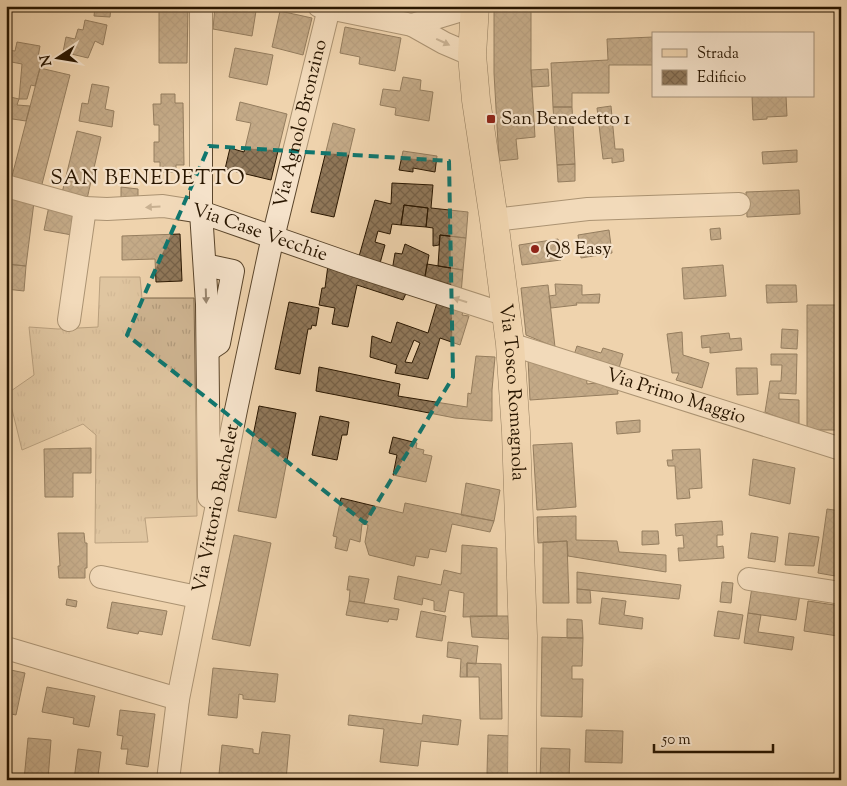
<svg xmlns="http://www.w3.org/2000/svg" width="847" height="786" font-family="'Sorts Mill Goudy',serif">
  <defs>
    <pattern id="grass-tufts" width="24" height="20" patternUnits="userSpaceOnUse" patternTransform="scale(1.25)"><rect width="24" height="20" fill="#cdb390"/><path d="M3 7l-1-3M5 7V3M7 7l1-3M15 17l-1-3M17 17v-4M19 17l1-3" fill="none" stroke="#b0997a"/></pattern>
    <pattern id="building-cross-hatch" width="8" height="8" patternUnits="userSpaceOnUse" patternTransform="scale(1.25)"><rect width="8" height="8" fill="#90785a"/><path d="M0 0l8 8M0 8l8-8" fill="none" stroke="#766148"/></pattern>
  </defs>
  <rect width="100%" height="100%" fill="#efd3ad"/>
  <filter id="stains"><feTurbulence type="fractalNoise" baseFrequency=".004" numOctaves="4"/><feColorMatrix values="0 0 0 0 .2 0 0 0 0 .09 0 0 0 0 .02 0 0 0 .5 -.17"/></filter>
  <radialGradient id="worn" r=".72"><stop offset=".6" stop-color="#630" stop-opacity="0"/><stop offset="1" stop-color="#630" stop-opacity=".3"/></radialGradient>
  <path fill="url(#grass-tufts)" stroke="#7b6448" d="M100,277H140L142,298H194L197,516L145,518L148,542L95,543L96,435L83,424L22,450L8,393L34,375L29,327L58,329L98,327Z"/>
  <path fill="url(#building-cross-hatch)" stroke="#291600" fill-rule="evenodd" d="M95,6H111L110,17L94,16Z
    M159,6H188L187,63H159Z
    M215,6H238L256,11L252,36L213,29Z
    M494,6H531V70L535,137L516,139L518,159L499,161L494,73Z
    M280,11L312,18L303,55L272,47Z
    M85,20L107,25L103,45L95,41L88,58L63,52L66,37L75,39L78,29L83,30Z
    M345,27L401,38L395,71L359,64L360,57L340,53Z
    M653,37V65H609V93H572V107H553L551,63L608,60L607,39Z
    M17,42L40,46L38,57L41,58L40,68L35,86L31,85L27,99H19L22,64L6,61V50L15,51Z
    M235,48L273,55L267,85L229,77Z
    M40,68L70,75L41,188L11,180Z
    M548,69L549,86L532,87L531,70Z
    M403,77L421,80L420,90L433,92L429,121L395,115L396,108L380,105L383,89L400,91Z
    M92,84L109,87L105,109L114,111L112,127L79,121L82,103L88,104Z
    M161,94H175V103H183L184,165H176V172H160V162H154V142H159V125H154L153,104H161Z
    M6,96L19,99L17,105L30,106L26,121L6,118Z
    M752,96H786L787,116L767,117V119L753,120Z
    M240,102L287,114L271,180L225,169L230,148L244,152L251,123L236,120Z
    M611,106L615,149H623L624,161L612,163V158L603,159L597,108Z
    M553,107H572L575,164L557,165Z
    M333,123L355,129L334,217L311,212Z
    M77,131L101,137L87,199L62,193Z
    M797,150V162L763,164L762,152Z
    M403,151L437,156L435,172L413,168V172L399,170Z
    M575,164V181L558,182L557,165Z
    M392,183L433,185L431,208L468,212L466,238L440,235L439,245L433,246V228L426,227L428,208L404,205L401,225L392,224L390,234L378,231L375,242L385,245L379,267L358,260L375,200L391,204Z
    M121,187L138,189V200L121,198Z
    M799,190L800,214L747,217L746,192Z
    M7,193L34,202L26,266L7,264L12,219L6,218Z
    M404,205L428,208L426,227L401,225Z
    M49,206L77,212L72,235L44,230Z
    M720,228L721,239L711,240L710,229Z
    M609,230L612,253L581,258L578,235Z
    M180,234L182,281L156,282L155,259L122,260V236Z
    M440,235L466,238L463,270L438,266Z
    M558,239L561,260L522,265L519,245Z
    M405,244L429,255L424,282L392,271L395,253L402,254Z
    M6,264L26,266L24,291L6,289V291Z
    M427,264L463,270L461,294L424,282Z
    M328,265L408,289L403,300L357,285L348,327L332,324L335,308L319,305L322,288H325Z
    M723,265L726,296L684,299L682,268Z
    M555,284L582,285V295L600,294L599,303H576L577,305L551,308L549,296L556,295Z
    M548,285L555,347L526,335L521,288Z
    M766,285H796L797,302L767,303Z
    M438,299L464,308L462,315L469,316L460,345L440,338L428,379L395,373L397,365L370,357L372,336L391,343L397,322L428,333ZM414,340L420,343L412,363L405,362Z
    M289,302L319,308L316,326L312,325L311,329H308L300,374L275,369Z
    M807,305H836V430H807Z
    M782,329L798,330L797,349L781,348Z
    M682,332L683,355L709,363L702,388L676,380L679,373H672L667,334Z
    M729,333L730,339L741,338L742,350L710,353V347L702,348L701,336Z
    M577,346L601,353L603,348L623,354L619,368L574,355Z
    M771,354H797L796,394L779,393V399L799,400V426L765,412L770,381H781L782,365H771Z
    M476,356L495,357L492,390V421L455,418L316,391L319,367L400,384L398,396L467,407L468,393L471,394Z
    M528,359L586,373L587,384L605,382L606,387L617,385L618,394L530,400Z
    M736,368H757L758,394L737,395Z
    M259,406L296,413L276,518L238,511Z
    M320,416L349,422L347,435H342L337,460L312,455Z
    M640,420V432L617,434L616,422Z
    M393,437L417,443L416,448L424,450L423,454L432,456L426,482L393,475L397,455L389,453Z
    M572,443L576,507L537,510L533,445Z
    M91,448V473H73V497H45L44,449Z
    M700,449L702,488L689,489L690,498L677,499L675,466H668L667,460H673L672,450Z
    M753,459L795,468L790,504L749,495Z
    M466,483L500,490L494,521L461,515Z
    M341,498L403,513L405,503L494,521L490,532L452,524L446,552L430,549L428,558L416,556L414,566L369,555L365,542L368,525L362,524L360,542L350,539L347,551L335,548L337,537L333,536Z
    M827,509L841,511V577L818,573Z
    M576,516V540L617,541L619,552L666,555V572L568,556L567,541L538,543L537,517Z
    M722,521L723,535H717V547L723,546L724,558L679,561L678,548H684L683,535L676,536L675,524Z
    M642,531H658L659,544L642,545Z
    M58,533H84L85,543H87V568H85V578H59L58,566H60Z
    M751,533L778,537L775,562L748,558Z
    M789,533L819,537L814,566L785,565Z
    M234,535L271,543L250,646L212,639Z
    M567,541L569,603H543V542Z
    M462,545L497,548V616L463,617L464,593L449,590L445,612L434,610V601L423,598L422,605L394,599L398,576L441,585L444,570L461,574Z
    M577,572L681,585L679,599L577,589Z
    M349,576L369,579L364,603L349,601L350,590H347Z
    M722,582L733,583L731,603L720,602Z
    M752,587L800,594L796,620L748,613Z
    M577,589L590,590L591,603H577Z
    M602,598L626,601L624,615L643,618L642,629L599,624Z
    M67,599L77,601L76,607L66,605Z
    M349,601L399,609L397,620L389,619L388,622L346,615Z
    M808,601L841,606L838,636L804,631Z
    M112,602L167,611L162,635L139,631L138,634L107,628Z
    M421,611L446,616L442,641L416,637Z
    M718,611L743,615L739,639L714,636Z
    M748,613L761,615L758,632L794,637L792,650L744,643Z
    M470,616H508L509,639L472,637Z
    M567,619L582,620L583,638H567Z
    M542,637L583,638L582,666H572V679H583L582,717L541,716Z
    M448,642L478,646L476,664L467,663V677H460L461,659L447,657Z
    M467,663L501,664L502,719H480L479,677H467Z
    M213,668L278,674L275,702L243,699V695L239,694L237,718L208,715Z
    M6,669L25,673L16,715L6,713Z
    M47,687L95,696L89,727L73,724L74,718L42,712Z
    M120,710L155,714L148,767L126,764L128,749H121L123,736L117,735Z
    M349,715L422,724L423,715L461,720L458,745L421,741L418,766L380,762L384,729L348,725Z
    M586,730L623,731L622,763L585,762Z
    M262,732L290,735L286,780L219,774L222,745L253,749V753L259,754Z
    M488,735L512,736L510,775L487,774Z
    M28,738L51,740L48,780H24Z
    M541,748L570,749L569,780H540Z
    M78,749L101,752L98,776H105L104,780H74Z
    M581,776L618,778L617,780H581Z"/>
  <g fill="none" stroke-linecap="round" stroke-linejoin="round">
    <defs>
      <g id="minor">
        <path d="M201,6V212L207,304L209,497"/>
        <path d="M319,6L412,25"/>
        <path d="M472,55L444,43L412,25L475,6"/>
        <path id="s1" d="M6,186L85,208L107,209L163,206L201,212L353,265L507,315"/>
        <path d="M494,220L588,209L739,204"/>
        <path d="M205,265L233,271L219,343L210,349"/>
        <path d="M69,320L85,208"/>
        <path id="s2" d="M510,344L841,449"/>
        <path d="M101,577L197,597"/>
        <path d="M749,579L841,593"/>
        <path d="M6,648L178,699"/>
        <path id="s3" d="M168,780L178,699L236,410L270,250L329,8"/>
      </g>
      <g id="major">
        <path id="s4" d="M475,6L472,55L476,100L494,220L510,344L516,432L523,636L522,780"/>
      </g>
    </defs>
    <use href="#minor" stroke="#5a452b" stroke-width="24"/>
    <use href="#major" stroke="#291600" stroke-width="29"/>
    <use href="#minor" stroke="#f5e2ca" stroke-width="22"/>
    <use href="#major" stroke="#efd3ad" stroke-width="28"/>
  </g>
  <defs><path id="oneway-solid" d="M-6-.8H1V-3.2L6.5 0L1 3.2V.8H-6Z" transform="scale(1.25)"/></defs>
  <g fill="#99866f">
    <use href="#oneway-solid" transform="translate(443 42) rotate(25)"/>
    <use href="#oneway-solid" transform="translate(153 207) rotate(177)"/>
    <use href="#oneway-solid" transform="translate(206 296) rotate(88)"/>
    <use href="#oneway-solid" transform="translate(460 300) rotate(-162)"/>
  </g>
  <path d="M0 0H847V786H0ZM209,146L449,161L453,377L365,523L127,335Z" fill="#efd3ad" fill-opacity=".55" fill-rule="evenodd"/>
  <path fill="none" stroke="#0f766e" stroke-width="4" stroke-dasharray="10 6" stroke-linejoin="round" d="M209,146L449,161L453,377L365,523L127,335Z"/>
  <g fill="#8f2418" stroke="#f5e2ca" stroke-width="2">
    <rect x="486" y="114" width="10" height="10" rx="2.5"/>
    <circle cx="535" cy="249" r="5"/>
  </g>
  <g text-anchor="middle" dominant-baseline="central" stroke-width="4.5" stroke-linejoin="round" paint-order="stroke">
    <g font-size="19" fill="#291600" stroke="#f5e2ca" text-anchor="start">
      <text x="501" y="119">San Benedetto 1</text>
      <text x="545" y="249">Q8 Easy</text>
    </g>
    <g font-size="19" fill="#291600" stroke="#f5e2ca">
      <text stroke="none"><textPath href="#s3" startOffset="670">Via Agnolo Bronzino</textPath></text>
      <text stroke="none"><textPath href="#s1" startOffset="261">Via Case Vecchie</textPath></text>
      <text stroke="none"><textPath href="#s4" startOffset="389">Via Tosco Romagnola</textPath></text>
      <text stroke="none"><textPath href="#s2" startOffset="174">Via Primo Maggio</textPath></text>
      <text stroke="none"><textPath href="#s3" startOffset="276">Via Vittorio Bachelet</textPath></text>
    </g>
    <g font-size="21" letter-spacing="1" fill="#291600" stroke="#f5e2ca">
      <text x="148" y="179">SAN BENEDETTO</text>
    </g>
  </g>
  <rect width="847" height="786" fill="none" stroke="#efd3ad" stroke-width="25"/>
  <rect x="8" y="8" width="832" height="771" fill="none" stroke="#291600" stroke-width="2.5"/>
  <rect x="12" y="12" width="822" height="761" fill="none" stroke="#291600"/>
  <rect x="652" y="32" width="162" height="65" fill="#f5e2ca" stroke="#a39079"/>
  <rect x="662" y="49" width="25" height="8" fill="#efd3ad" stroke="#a39079"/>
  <text x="697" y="58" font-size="15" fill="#291600">Strada</text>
  <rect x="662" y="70" width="25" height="15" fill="url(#building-cross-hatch)" stroke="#a39079"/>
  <text x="697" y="82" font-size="15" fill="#291600">Edificio</text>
  <g transform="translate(58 58) rotate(258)" stroke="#f5e2ca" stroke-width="4" paint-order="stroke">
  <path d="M0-4L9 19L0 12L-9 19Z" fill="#291600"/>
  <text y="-8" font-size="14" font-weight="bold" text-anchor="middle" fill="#291600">N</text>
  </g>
  <path d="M654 744v8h119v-8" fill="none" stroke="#291600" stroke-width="2.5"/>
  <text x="662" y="744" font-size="15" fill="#291600" stroke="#f5e2ca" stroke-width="4" paint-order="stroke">50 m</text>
  <rect width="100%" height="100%" filter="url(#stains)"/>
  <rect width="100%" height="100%" fill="url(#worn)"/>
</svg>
